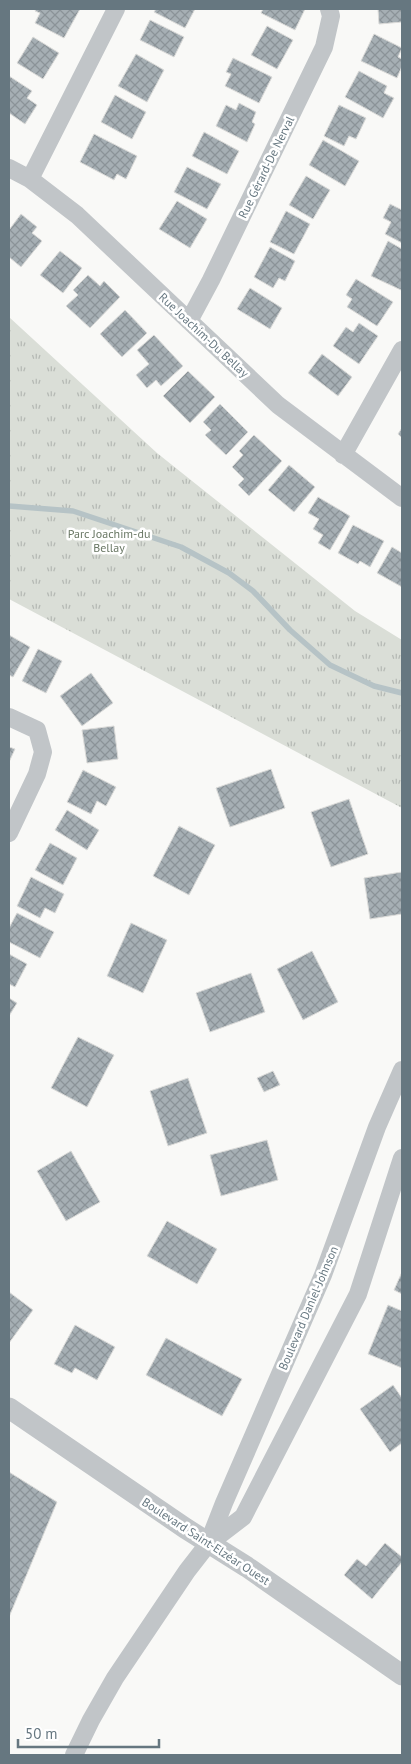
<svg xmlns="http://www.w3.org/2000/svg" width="411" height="1764" font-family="'PT Sans',sans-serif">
  <defs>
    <pattern id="park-tufts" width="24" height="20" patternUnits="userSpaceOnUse" patternTransform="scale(1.25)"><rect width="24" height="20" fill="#daded7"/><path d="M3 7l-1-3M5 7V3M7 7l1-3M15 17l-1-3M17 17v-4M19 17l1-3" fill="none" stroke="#b5b9b4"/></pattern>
    <pattern id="building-cross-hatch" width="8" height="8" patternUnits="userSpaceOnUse" patternTransform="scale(1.25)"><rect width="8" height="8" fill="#a6afb4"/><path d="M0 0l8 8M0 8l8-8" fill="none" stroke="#8b9398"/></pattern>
  </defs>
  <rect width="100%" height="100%" fill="#f9f9f7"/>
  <path fill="url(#park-tufts)" d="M9,317L157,453L355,611L402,640V808L9,599Z"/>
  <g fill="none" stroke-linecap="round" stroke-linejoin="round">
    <path stroke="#b6c3c6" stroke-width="5.5" d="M9,506L73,511L181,547L229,573L253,591L290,630L330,665L374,686L402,693"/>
  </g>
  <path fill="url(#building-cross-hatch)" stroke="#dbdbd9" d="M36,9H80L64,38L35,23L40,13L35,11Z
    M156,9H195L185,28L154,12Z
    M263,9H305L295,30L261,13Z
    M378,9H402V22L379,24Z
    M150,20L184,37L174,57L140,40Z
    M267,26L293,40L277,69L251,55Z
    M374,34L402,48L398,57L402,59V66L397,78L361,61Z
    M33,37L59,53L43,79L17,63Z
    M136,54L164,70L147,102L118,86Z
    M233,58L272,77L259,103L225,86L231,74L226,72Z
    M359,71L387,86L384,93L394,98L383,118L345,97Z
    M9,76L32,91L27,98L37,105L25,124L9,113Z
    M115,95L146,112L132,139L101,122Z
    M239,103L256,112L252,122L255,124L247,142L216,126L226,105L236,110Z
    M339,105L366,118L356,139L349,136L344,146L324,136Z
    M204,132L239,151L227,174L192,156Z
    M94,134L137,156L126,179L117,174L114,180L80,162Z
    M323,140L359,161L345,186L309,165Z
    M187,167L221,184L207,209L174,192Z
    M306,176L330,190L313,219L289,205Z
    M177,201L207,219L190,248L159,229Z
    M390,204L402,210V243L385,234L391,222L383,218Z
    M286,211L310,224L294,254L270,242Z
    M21,214L37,227L32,233L42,241L21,267L9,257V230Z
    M388,241L402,249V287L401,290L371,276Z
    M270,247L295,261L285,281L279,278L273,288L254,277Z
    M60,251L82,268L63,293L40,275Z
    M88,275L100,286L104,281L120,297L90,328L66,306L78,295L73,290Z
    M356,279L393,302L377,326L347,307L352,299L346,295Z
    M250,288L282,308L270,329L237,309Z
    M125,310L147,333L122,357L100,334Z
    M359,323L378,336L359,364L333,346L346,327L353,332Z
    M154,335L183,366L161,386L156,380L147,388L136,375L149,364L137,350Z
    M322,354L352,377L338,396L308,373Z
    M188,371L215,397L190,423L163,396Z
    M220,404L248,432L226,455L205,435L211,430L203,422Z
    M402,428V438L398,434Z
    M254,435L282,461L249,496L238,485L244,479L232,467L243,455L239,451Z
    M289,465L315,487L294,512L268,490Z
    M318,497L350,516L330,550L318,543L323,535L313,529L319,519L308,513Z
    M353,525L384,541L370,567L360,561L358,564L338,553Z
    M392,547L402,553V587L377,573Z
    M9,635L30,647L13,677L9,675Z
    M38,649L62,661L46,693L22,681Z
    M91,673L113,703L82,726L60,696Z
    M114,726L118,759L87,763L82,730Z
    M9,747L15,749L9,762Z
    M271,769L285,808L230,827L216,788Z
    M83,770L116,787L106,806L97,801L91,814L67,802Z
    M349,799L368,854L331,867L311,812Z
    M67,810L99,830L87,850L55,830Z
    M179,826L215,845L189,895L153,876Z
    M50,843L77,858L63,885L35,870Z
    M402,872V914L370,919L364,878Z
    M31,877L64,894L55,913L45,908L40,918L17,906Z
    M17,913L54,932L40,958L9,942V928Z
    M131,923L167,940L143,993L107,976Z
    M312,951L338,1002L303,1020L277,969Z
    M9,954L27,964L15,987L9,984Z
    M251,973L265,1012L210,1032L196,993Z
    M9,998L17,1003L9,1016Z
    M78,1037L114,1055L87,1107L51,1088Z
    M273,1071L280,1085L264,1092L257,1078Z
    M188,1078L207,1133L168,1146L150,1091Z
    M267,1140L278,1180L221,1196L210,1155Z
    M71,1151L100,1202L66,1221L37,1171Z
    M167,1221L217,1249L197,1284L147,1256Z
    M402,1272V1294L394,1290Z
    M9,1292L33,1310L9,1343Z
    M388,1305L402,1311V1368L368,1354Z
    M75,1325L115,1347L97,1380L75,1368L72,1373L54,1364Z
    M166,1338L242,1379L222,1416L146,1375Z
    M393,1385L402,1398V1443L390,1452L360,1409Z
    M9,1472L57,1502L9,1617Z
    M385,1543L402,1557V1562L372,1599L344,1575L357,1559L366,1566Z"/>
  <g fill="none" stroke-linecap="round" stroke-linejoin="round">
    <path stroke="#c1c5c8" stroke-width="18" d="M9,168L30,179L77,215L278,405L402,498
      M30,179L116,9
      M189,321L211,280L324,47L331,16L329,9
      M343,455L402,350
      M9,717L37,730L43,752L37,774L9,833
      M209,1543L243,1517L358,1294L402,1158
      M74,1755L91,1720L115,1678L187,1571L208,1544L224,1503L323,1275L377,1127L402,1070"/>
    <path stroke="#c1c5c8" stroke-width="21" d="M9,1408L185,1528L247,1567L402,1675"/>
  </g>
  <g text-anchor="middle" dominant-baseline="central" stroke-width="5" stroke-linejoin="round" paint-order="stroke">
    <g font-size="12" fill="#667780" stroke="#fff">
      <text transform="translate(266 167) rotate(-64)">Rue Gérard-De Nerval</text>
      <text transform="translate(204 335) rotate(43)">Rue Joachim-Du Bellay</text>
      <text transform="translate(308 1308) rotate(-67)">Boulevard Daniel-Johnson</text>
      <text transform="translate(206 1541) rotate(33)">Boulevard Saint-Elzéar Ouest</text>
    </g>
    <g font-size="12" fill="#6a7865" stroke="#fff">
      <text x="109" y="533">Parc Joachim-du<tspan x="109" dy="14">Bellay</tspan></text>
    </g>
  </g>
  <rect width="411" height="1764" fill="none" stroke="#667780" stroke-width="20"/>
  <path d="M18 1739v8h141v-8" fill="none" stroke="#667780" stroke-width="2.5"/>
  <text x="25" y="1739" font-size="15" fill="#667780" stroke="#ffffff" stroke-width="4" paint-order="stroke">50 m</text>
</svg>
